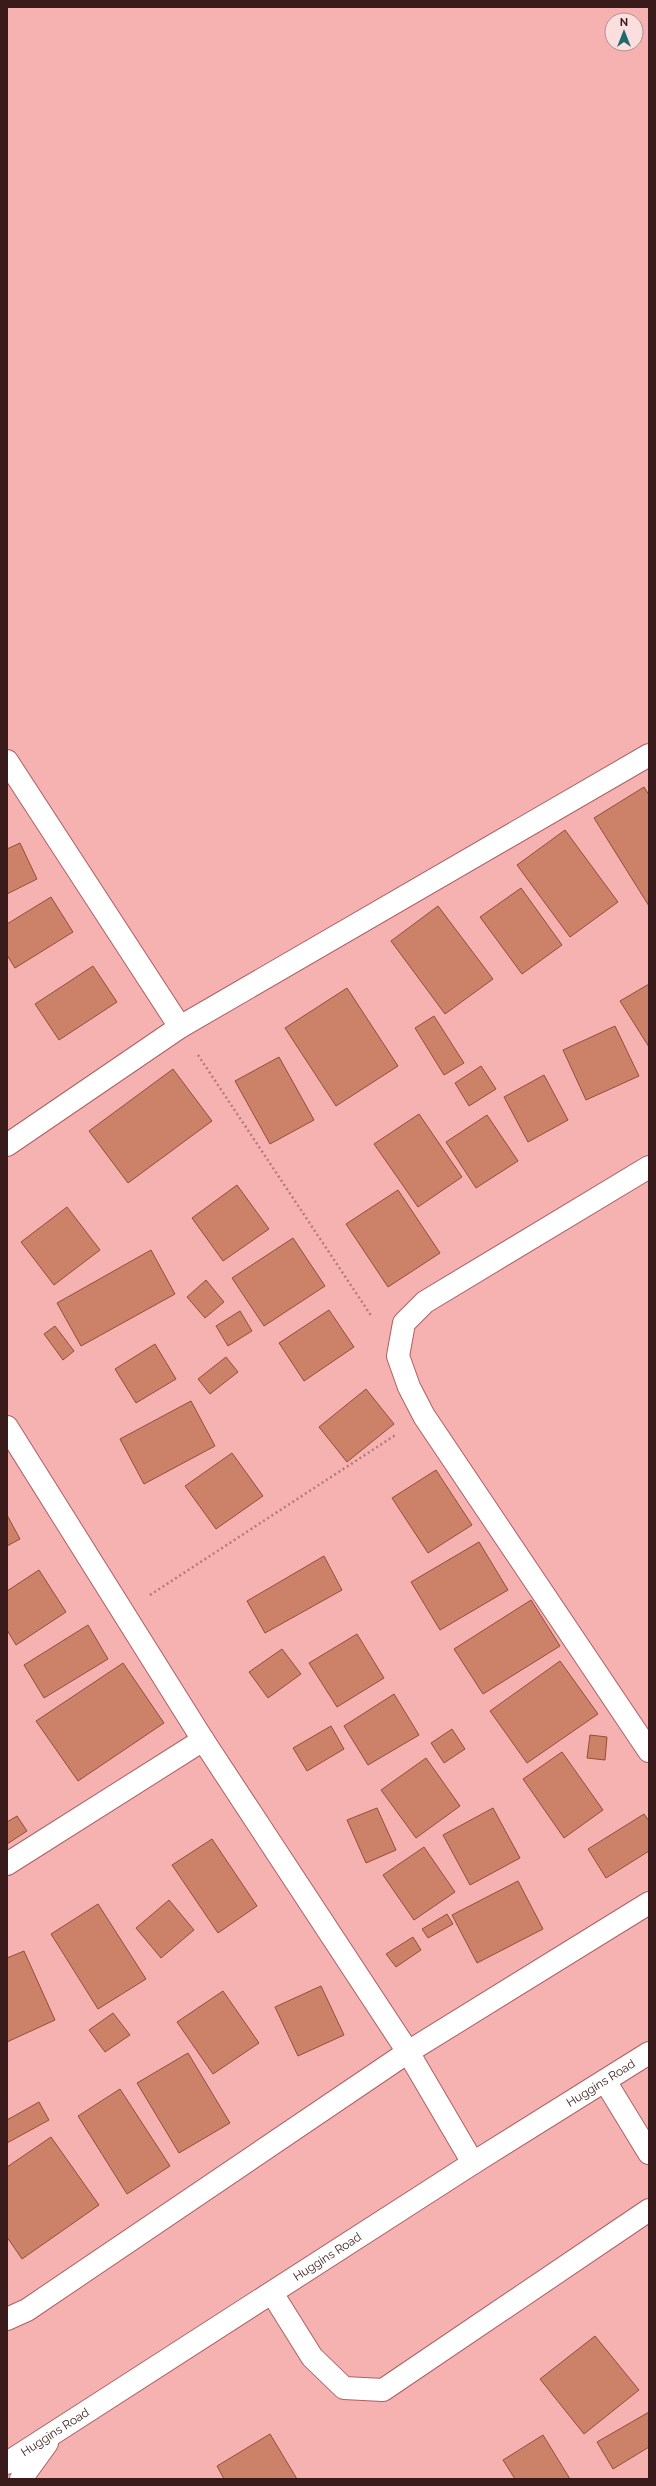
<svg xmlns="http://www.w3.org/2000/svg" width="656" height="2486" viewBox="0 0 656 2486" font-family="Raleway,sans-serif">
  <rect width="100%" height="100%" fill="#f6b2b1"/>
  <g fill="#cc8268" stroke="#934e36">
    <path d="M 644,787 L 649,795 L 649,906 L 594,818 Z"/>
    <path d="M 565,830 L 618,902 L 570,937 L 517,865 Z"/>
    <path d="M 20,843 L 37,879 L 7,894 L 7,849 Z"/>
    <path d="M 521,888 L 562,945 L 522,974 L 480,917 Z"/>
    <path d="M 51,897 L 73,932 L 15,968 L 7,955 L 7,924 Z"/>
    <path d="M 438,906 L 493,979 L 445,1014 L 391,941 Z"/>
    <path d="M 93,966 L 117,1002 L 59,1040 L 35,1004 Z"/>
    <path d="M 649,984 L 649,1047 L 620,1001 Z"/>
    <path d="M 347,988 L 398,1066 L 336,1106 L 285,1028 Z"/>
    <path d="M 434,1016 L 464,1063 L 444,1075 L 415,1028 Z"/>
    <path d="M 615,1026 L 639,1076 L 586,1100 L 563,1050 Z"/>
    <path d="M 279,1057 L 314,1120 L 270,1144 L 235,1081 Z"/>
    <path d="M 481,1066 L 496,1089 L 469,1106 L 455,1083 Z"/>
    <path d="M 173,1069 L 212,1121 L 128,1183 L 89,1131 Z"/>
    <path d="M 544,1075 L 568,1120 L 528,1142 L 504,1097 Z"/>
    <path d="M 419,1114 L 462,1177 L 418,1207 L 374,1144 Z"/>
    <path d="M 487,1115 L 518,1161 L 476,1188 L 446,1142 Z"/>
    <path d="M 237,1185 L 269,1229 L 223,1261 L 192,1218 Z"/>
    <path d="M 398,1190 L 440,1253 L 388,1287 L 346,1224 Z"/>
    <path d="M 67,1207 L 100,1250 L 54,1285 L 21,1242 Z"/>
    <path d="M 293,1238 L 325,1286 L 264,1326 L 232,1278 Z"/>
    <path d="M 151,1250 L 175,1294 L 81,1346 L 57,1303 Z"/>
    <path d="M 206,1280 L 224,1302 L 205,1318 L 187,1297 Z"/>
    <path d="M 329,1310 L 354,1347 L 304,1381 L 279,1343 Z"/>
    <path d="M 240,1311 L 252,1331 L 228,1346 L 216,1326 Z"/>
    <path d="M 55,1326 L 74,1351 L 63,1360 L 44,1334 Z"/>
    <path d="M 155,1344 L 176,1379 L 136,1403 L 115,1369 Z"/>
    <path d="M 226,1357 L 238,1372 L 210,1394 L 198,1379 Z"/>
    <path d="M 366,1389 L 394,1424 L 347,1462 L 319,1427 Z"/>
    <path d="M 191,1401 L 215,1446 L 144,1484 L 120,1439 Z"/>
    <path d="M 232,1453 L 263,1496 L 216,1529 L 185,1486 Z"/>
    <path d="M 436,1470 L 472,1525 L 428,1553 L 392,1498 Z"/>
    <path d="M 7,1515 L 20,1539 L 7,1546 Z"/>
    <path d="M 479,1542 L 508,1590 L 440,1630 L 411,1582 Z"/>
    <path d="M 324,1556 L 342,1590 L 265,1633 L 247,1601 Z"/>
    <path d="M 39,1570 L 66,1612 L 16,1645 L 7,1630 L 7,1591 Z"/>
    <path d="M 531,1600 L 560,1646 L 483,1694 L 454,1649 Z"/>
    <path d="M 88,1625 L 108,1659 L 44,1698 L 24,1665 Z"/>
    <path d="M 357,1634 L 384,1678 L 337,1707 L 309,1663 Z"/>
    <path d="M 282,1649 L 301,1674 L 268,1698 L 249,1672 Z"/>
    <path d="M 560,1661 L 598,1714 L 527,1763 L 490,1711 Z"/>
    <path d="M 123,1663 L 164,1723 L 78,1781 L 36,1721 Z"/>
    <path d="M 394,1694 L 419,1735 L 368,1765 L 344,1726 Z"/>
    <path d="M 331,1726 L 344,1749 L 307,1771 L 293,1748 Z"/>
    <path d="M 452,1729 L 465,1749 L 444,1763 L 431,1743 Z"/>
    <path d="M 590,1735 L 607,1737 L 605,1760 L 587,1758 Z"/>
    <path d="M 562,1752 L 603,1810 L 564,1838 L 523,1779 Z"/>
    <path d="M 426,1758 L 460,1806 L 416,1838 L 381,1790 Z"/>
    <path d="M 377,1808 L 396,1850 L 366,1863 L 347,1820 Z"/>
    <path d="M 493,1808 L 520,1858 L 470,1885 L 443,1835 Z"/>
    <path d="M 644,1814 L 649,1821 L 649,1851 L 606,1878 L 588,1849 Z"/>
    <path d="M 17,1816 L 27,1831 L 7,1844 L 7,1822 Z"/>
    <path d="M 212,1839 L 257,1906 L 218,1933 L 172,1865 Z"/>
    <path d="M 424,1847 L 455,1892 L 414,1920 L 383,1875 Z"/>
    <path d="M 518,1881 L 543,1929 L 477,1963 L 452,1915 Z"/>
    <path d="M 169,1900 L 194,1930 L 161,1958 L 136,1928 Z"/>
    <path d="M 98,1904 L 146,1979 L 98,2009 L 51,1934 Z"/>
    <path d="M 447,1914 L 453,1924 L 428,1938 L 422,1929 Z"/>
    <path d="M 413,1937 L 421,1950 L 396,1967 L 386,1954 Z"/>
    <path d="M 24,1951 L 55,2020 L 7,2042 L 7,1958 Z"/>
    <path d="M 321,1986 L 344,2035 L 298,2056 L 275,2007 Z"/>
    <path d="M 223,1991 L 259,2043 L 213,2074 L 177,2022 Z"/>
    <path d="M 113,2013 L 130,2035 L 105,2052 L 89,2030 Z"/>
    <path d="M 188,2053 L 230,2123 L 179,2153 L 137,2083 Z"/>
    <path d="M 120,2089 L 170,2166 L 127,2194 L 78,2116 Z"/>
    <path d="M 39,2102 L 49,2120 L 7,2143 L 7,2120 Z"/>
    <path d="M 51,2137 L 99,2205 L 22,2259 L 7,2237 L 7,2167 Z"/>
    <path d="M 595,2336 L 639,2390 L 584,2434 L 540,2379 Z"/>
    <path d="M 649,2412 L 649,2447 L 613,2469 L 597,2442 Z"/>
    <path d="M 270,2434 L 297,2479 L 224,2479 L 217,2466 Z"/>
    <path d="M 543,2435 L 570,2479 L 515,2479 L 503,2460 Z"/>
  </g>
  <g fill="none" stroke-linecap="round" stroke-linejoin="round">
    <defs>
      <g id="minor">
        <path d="M 7,761 L 180,1027"/>
        <path d="M 7,1145 L 180,1027 L 649,755"/>
        <path d="M 649,1167 L 425,1302 L 404,1323 L 398,1356 L 409,1387 L 424,1416 L 649,1751"/>
        <path d="M 7,1427 L 203,1740 L 408,2052 L 473,2163"/>
        <path d="M 7,1864 L 203,1740"/>
        <path d="M 605,2081 L 649,2153"/>
        <path d="M 272,2293 L 312,2357 L 344,2388 L 383,2390 L 649,2210"/>
        <path d="M 7,2319 L 27,2310 L 408,2052 L 649,1903"/>
        <path id="s1" d="M 7,2463 L 473,2163 L 649,2053"/>
        <path d="M 21,2479 L 47,2443"/>
      </g>
    </defs>
    <use href="#minor" stroke="#ad6061" stroke-width="24"/>
    <g stroke="#b17b7a" stroke-width="2.5" stroke-dasharray="2 3" stroke-linecap="butt">
      <path d="M 198,1055 L 372,1317"/>
      <path d="M 150,1595 L 397,1434"/>
    </g>
    <use href="#minor" stroke="#fff" stroke-width="22"/>
  </g>
  <g text-anchor="middle" dominant-baseline="central" stroke-width="3.5" stroke-linejoin="round" paint-order="stroke">
    <g font-size="12" fill="#3a1b1b" stroke="#fadfde">
      <text stroke="none"><textPath href="#s1" startOffset="705">Huggins Road</textPath></text>
      <text stroke="none"><textPath href="#s1" startOffset="381">Huggins Road</textPath></text>
      <text stroke="none"><textPath href="#s1" startOffset="57">Huggins Road</textPath></text>
    </g>
  </g>
  <rect width="656" height="2486" fill="none" stroke="#3a1b1b" stroke-width="16"/>
  <g transform="translate(624 32)"><circle r="19" fill="#fadfde" stroke="#ad9190"/>
  <path d="M0-3L7 15L0 10L-7 15Z" fill="#1e6b6f"/>
  <text y="-6" font-size="11" font-weight="bold" text-anchor="middle" fill="#3a1b1b">N</text>
  </g>
</svg>
